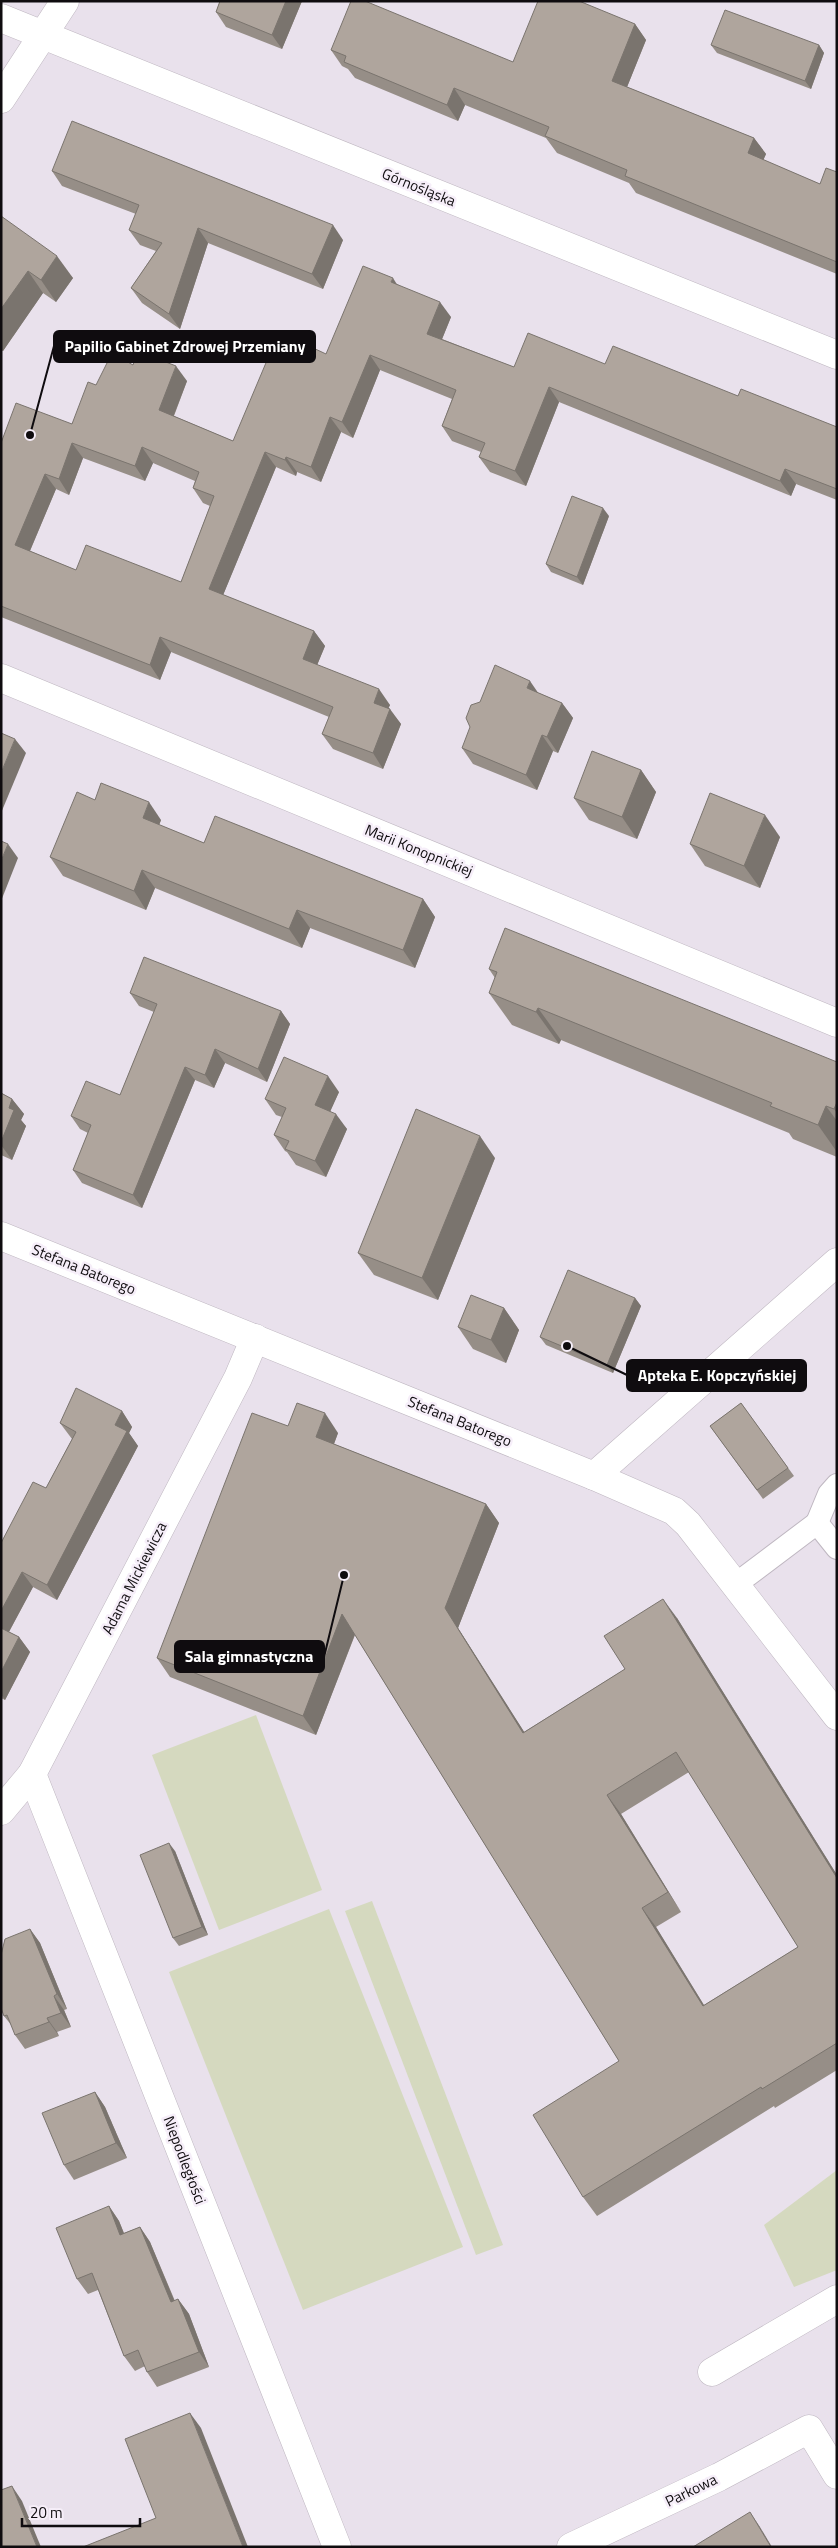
<svg xmlns="http://www.w3.org/2000/svg" width="838" height="2548" viewBox="0 0 838 2548" font-family="'Titillium Web',sans-serif">
  <rect width="100%" height="100%" fill="#e9e1ec"/>
  <g fill="#d5d9bf">
    <path d="M 256,1715 L 322,1890 L 219,1930 L 152,1755 Z"/>
    <path d="M 372,1901 L 503,2245 L 476,2255 L 345,1911 Z"/>
    <path d="M 329,1909 L 463,2247 L 303,2310 L 169,1972 Z"/>
    <path d="M 837,2170 L 837,2270 L 794,2287 L 764,2225 Z"/>
  </g>
  <g fill="none" stroke-linecap="round" stroke-linejoin="round">
    <defs>
      <g id="service">
        <path d="M 817,1523 L 829,1494 L 837,1485"/>
        <path d="M 736,1584 L 817,1523 L 837,1548"/>
      </g>
      <g id="minor">
        <path d="M 1,18 L 837,355"/>
        <path d="M 1,99 L 65,1"/>
        <path d="M 1,678 L 837,1023"/>
        <path d="M 32,1774 L 337,2547"/>
        <path d="M 1,1811 L 32,1774 L 238,1378 L 255,1338"/>
        <path d="M 712,2372 L 837,2299"/>
        <path d="M 571,2547 L 719,2477 L 809,2429 L 837,2475"/>
      </g>
      <g id="tertiary">
        <path d="M 1,1236 L 594,1476 L 674,1511 L 688,1524 L 837,1716"/>
        <path d="M 594,1476 L 837,1262"/>
      </g>
    </defs>
    <use href="#service" stroke="#bfb7c1" stroke-width="24"/>
    <use href="#minor" stroke="#bfb7c1" stroke-width="29"/>
    <use href="#tertiary" stroke="#bfb7c1" stroke-width="29"/>
    <use href="#service" stroke="#fff" stroke-width="22"/>
    <use href="#minor" stroke="#fff" stroke-width="28"/>
    <use href="#tertiary" stroke="#fff" stroke-width="28"/>
  </g>
  <g fill="#968e87" fill-rule="evenodd">
    <path d="M 220,1 L 302,1 L 282,49 L 226,27 L 216,12 Z"/>
    <path d="M 635,24 L 646,40 L 627,87 L 754,138 L 766,154 L 763,160 L 820,184 L 837,172 L 837,274 L 636,193 L 629,183 L 557,153 L 546,138 L 465,105 L 458,121 L 355,78 L 348,69 L 342,66 L 331,50 L 513,62 Z"/>
    <path d="M 711,45 L 819,45 L 824,53 L 811,89 L 717,53 Z"/>
    <path d="M 52,171 L 343,240 L 323,289 L 208,243 L 180,329 L 142,303 L 131,288 L 156,251 L 140,245 L 129,230 L 136,214 L 62,186 Z"/>
    <path d="M 1,216 L 73,278 L 56,302 L 43,293 L 3,351 L 1,350 Z"/>
    <path d="M 397,284 L 451,317 L 442,339 L 514,367 L 605,364 L 738,396 L 837,427 L 837,500 L 796,484 L 791,496 L 559,402 L 526,486 L 490,472 L 479,457 L 481,452 L 452,441 L 442,426 L 452,399 L 380,370 L 353,438 L 341,432 L 321,482 L 297,472 L 296,476 L 276,467 L 223,595 L 314,631 L 325,646 L 317,665 L 390,705 L 388,708 L 401,724 L 383,769 L 333,749 L 322,734 L 329,717 L 171,652 L 160,680 L 1,617 L 1,443 L 72,424 L 96,385 L 133,365 L 187,381 L 174,416 L 233,441 L 326,354 ZM 83,458 L 145,481 L 153,463 L 195,481 L 193,488 L 203,503 L 210,506 L 181,582 L 76,570 L 30,551 L 56,489 L 69,495 Z"/>
    <path d="M 609,516 L 583,585 L 551,572 L 546,564 Z"/>
    <path d="M 539,693 L 562,703 L 573,718 L 558,753 L 553,751 L 537,790 L 473,764 L 462,748 Z"/>
    <path d="M 641,770 L 656,792 L 637,839 L 589,820 L 574,798 Z"/>
    <path d="M 95,800 L 161,820 L 159,825 L 204,843 L 423,899 L 435,917 L 415,968 L 310,928 L 302,948 L 155,888 L 146,910 L 63,876 L 50,857 Z"/>
    <path d="M 780,837 L 760,888 L 705,866 L 690,844 Z"/>
    <path d="M 489,969 L 837,1062 L 837,1157 L 793,1139 L 789,1133 L 561,1040 L 559,1044 L 512,1025 L 489,993 L 495,978 Z"/>
    <path d="M 130,993 L 281,1011 L 290,1024 L 267,1082 L 225,1063 L 214,1088 L 195,1080 L 142,1208 L 82,1183 L 73,1170 L 88,1133 L 80,1129 L 71,1116 L 120,1095 L 154,1012 L 139,1006 Z"/>
    <path d="M 339,1092 L 330,1111 L 347,1129 L 326,1177 L 296,1165 L 287,1152 L 285,1151 L 274,1135 L 282,1117 L 276,1115 L 265,1099 Z"/>
    <path d="M 1,1093 L 12,1099 L 24,1114 L 21,1120 L 26,1126 L 12,1160 L 1,1155 Z"/>
    <path d="M 495,1158 L 438,1300 L 374,1275 L 358,1253 Z"/>
    <path d="M 635,1298 L 641,1306 L 613,1373 L 546,1345 L 540,1337 Z"/>
    <path d="M 504,1308 L 519,1330 L 506,1363 L 473,1349 L 458,1327 Z"/>
    <path d="M 741,1403 L 794,1476 L 763,1499 L 710,1426 Z"/>
    <path d="M 122,1411 L 132,1427 L 129,1433 L 138,1446 L 57,1600 L 33,1587 L 9,1632 L 19,1637 L 30,1652 L 5,1700 L 1,1698 L 1,1543 L 46,1488 L 72,1439 L 60,1423 Z"/>
    <path d="M 288,1426 L 338,1433 L 334,1444 L 486,1504 L 499,1523 L 458,1628 L 524,1732 L 625,1669 L 677,1618 L 837,1875 L 837,2070 L 775,2108 L 774,2106 L 597,2216 L 583,2197 L 619,2061 L 355,1635 L 316,1735 L 170,1677 L 157,1658 ZM 689,1772 L 798,1947 L 704,2005 L 656,1927 L 681,1912 L 621,1814 Z"/>
    <path d="M 175,1851 L 208,1935 L 179,1946 L 173,1938 Z"/>
    <path d="M 30,1929 L 40,1943 L 67,2009 L 64,2010 L 71,2027 L 57,2032 L 59,2036 L 25,2049 L 15,2035 L 12,2026 L 4,2016 Z"/>
    <path d="M 95,2092 L 105,2107 L 127,2158 L 74,2180 L 64,2165 Z"/>
    <path d="M 109,2206 L 119,2221 L 124,2233 L 140,2227 L 150,2242 L 175,2301 L 178,2299 L 189,2314 L 209,2367 L 157,2387 L 147,2372 L 145,2366 L 135,2371 L 124,2356 L 98,2290 L 88,2294 L 77,2279 Z"/>
  </g>
  <g fill="#7a746e">
    <path d="M 286,1 L 302,1 L 282,49 L 272,35 Z"/>
    <path d="M 635,24 L 646,40 L 623,97 L 612,81 Z"/>
    <path d="M 819,45 L 824,53 L 811,89 L 805,81 Z"/>
    <path d="M 454,88 L 465,105 L 458,121 L 447,105 Z"/>
    <path d="M 754,138 L 766,154 L 759,170 L 748,153 Z"/>
    <path d="M 333,225 L 343,240 L 323,289 L 312,274 Z"/>
    <path d="M 198,228 L 208,243 L 180,329 L 169,314 Z"/>
    <path d="M 57,256 L 73,278 L 56,302 L 41,280 Z"/>
    <path d="M 28,271 L 43,293 L 3,351 L 1,349 L 1,309 Z"/>
    <path d="M 393,278 L 403,294 L 391,282 Z"/>
    <path d="M 440,302 L 451,317 L 438,349 L 427,334 Z"/>
    <path d="M 370,355 L 380,370 L 353,438 L 342,422 Z"/>
    <path d="M 176,366 L 187,381 L 170,425 L 159,410 Z"/>
    <path d="M 549,387 L 559,402 L 526,486 L 515,471 Z"/>
    <path d="M 330,417 L 341,432 L 321,482 L 311,467 Z"/>
    <path d="M 72,443 L 83,458 L 69,495 L 59,479 Z"/>
    <path d="M 142,447 L 153,463 L 145,481 L 135,466 Z"/>
    <path d="M 265,452 L 276,467 L 219,605 L 209,589 Z"/>
    <path d="M 286,457 L 297,472 L 296,476 L 285,460 Z"/>
    <path d="M 785,469 L 796,484 L 791,496 L 780,481 Z"/>
    <path d="M 45,474 L 56,489 L 26,560 L 15,545 Z"/>
    <path d="M 603,508 L 609,516 L 583,585 L 577,577 Z"/>
    <path d="M 314,631 L 325,646 L 313,675 L 303,659 Z"/>
    <path d="M 160,637 L 171,652 L 160,680 L 150,665 Z"/>
    <path d="M 530,681 L 541,697 L 527,688 Z"/>
    <path d="M 379,689 L 390,705 L 384,718 L 374,703 Z"/>
    <path d="M 562,703 L 573,718 L 558,753 L 547,737 Z"/>
    <path d="M 390,709 L 401,724 L 383,769 L 373,753 Z"/>
    <path d="M 542,735 L 553,751 L 537,790 L 526,775 Z"/>
    <path d="M 15,739 L 26,753 L 1,813 L 1,773 Z"/>
    <path d="M 641,770 L 656,792 L 637,839 L 622,817 Z"/>
    <path d="M 149,802 L 161,820 L 155,836 L 143,818 Z"/>
    <path d="M 765,815 L 780,837 L 760,888 L 744,866 Z"/>
    <path d="M 8,844 L 18,858 L 1,901 L 1,861 Z"/>
    <path d="M 142,870 L 155,888 L 146,910 L 134,891 Z"/>
    <path d="M 423,899 L 435,917 L 415,968 L 403,950 Z"/>
    <path d="M 297,910 L 310,928 L 302,948 L 289,929 Z"/>
    <path d="M 538,1008 L 561,1040 L 559,1044 L 536,1012 Z"/>
    <path d="M 281,1011 L 290,1024 L 267,1082 L 258,1069 Z"/>
    <path d="M 215,1049 L 225,1063 L 214,1088 L 205,1075 Z"/>
    <path d="M 185,1067 L 195,1080 L 142,1208 L 133,1195 Z"/>
    <path d="M 328,1076 L 339,1092 L 326,1121 L 315,1105 Z"/>
    <path d="M 12,1099 L 24,1114 L 21,1120 L 26,1126 L 12,1160 L 1,1145 L 1,1142 L 9,1108 Z"/>
    <path d="M 837,1102 L 837,1113 L 834,1109 Z"/>
    <path d="M 826,1106 L 837,1121 L 837,1152 L 818,1125 Z"/>
    <path d="M 336,1114 L 347,1129 L 326,1177 L 315,1161 Z"/>
    <path d="M 480,1136 L 495,1158 L 438,1300 L 422,1278 Z"/>
    <path d="M 635,1298 L 641,1306 L 613,1373 L 607,1365 Z"/>
    <path d="M 504,1308 L 519,1330 L 506,1363 L 491,1340 Z"/>
    <path d="M 122,1411 L 132,1427 L 129,1433 L 138,1446 L 57,1600 L 47,1585 L 115,1425 Z"/>
    <path d="M 325,1413 L 338,1433 L 329,1457 L 316,1437 Z"/>
    <path d="M 486,1504 L 499,1523 L 458,1628 L 537,1752 L 523,1733 L 445,1608 Z"/>
    <path d="M 22,1572 L 33,1587 L 5,1639 L 1,1634 L 1,1611 Z"/>
    <path d="M 663,1599 L 677,1618 L 837,1875 L 837,1878 Z"/>
    <path d="M 342,1614 L 355,1634 L 316,1735 L 303,1716 Z"/>
    <path d="M 19,1637 L 30,1652 L 5,1700 L 1,1694 L 1,1672 Z"/>
    <path d="M 607,1795 L 621,1814 L 681,1912 L 668,1892 Z"/>
    <path d="M 169,1843 L 175,1851 L 208,1935 L 202,1927 Z"/>
    <path d="M 642,1908 L 656,1927 L 716,2025 L 703,2006 Z"/>
    <path d="M 30,1929 L 40,1943 L 67,2009 L 57,1994 Z"/>
    <path d="M 54,1996 L 64,2010 L 71,2027 L 61,2013 Z"/>
    <path d="M 47,2018 L 57,2032 L 59,2036 L 49,2022 Z"/>
    <path d="M 95,2092 L 105,2107 L 127,2158 L 116,2143 Z"/>
    <path d="M 109,2206 L 119,2221 L 130,2249 L 120,2235 Z"/>
    <path d="M 140,2227 L 150,2242 L 181,2317 L 171,2302 Z"/>
    <path d="M 178,2299 L 189,2314 L 209,2367 L 199,2352 Z"/>
    <path d="M 190,2413 L 201,2428 L 248,2547 L 243,2547 Z"/>
    <path d="M 12,2486 L 22,2501 L 41,2547 L 37,2547 Z"/>
    <path d="M 750,2512 L 760,2527 L 772,2547 L 771,2547 Z"/>
  </g>
  <g fill="#afa59d" stroke="#7a746e" fill-rule="evenodd">
    <path d="M 220,1 L 286,1 L 272,35 L 216,12 Z"/>
    <path d="M 351,1 L 365,1 L 513,62 L 538,1 L 579,1 L 635,24 L 612,81 L 754,138 L 748,153 L 820,184 L 826,168 L 837,172 L 837,262 L 625,176 L 627,170 L 545,136 L 549,127 L 454,88 L 447,105 L 344,62 L 346,56 L 331,50 Z"/>
    <path d="M 725,10 L 819,45 L 805,81 L 711,45 Z"/>
    <path d="M 72,121 L 333,225 L 312,274 L 198,228 L 169,314 L 131,288 L 162,243 L 129,230 L 139,205 L 52,171 Z"/>
    <path d="M 1,216 L 57,256 L 41,280 L 28,271 L 1,309 Z"/>
    <path d="M 363,266 L 393,278 L 391,282 L 440,302 L 427,334 L 514,367 L 528,333 L 605,364 L 613,346 L 738,396 L 741,389 L 837,427 L 837,489 L 785,469 L 780,481 L 549,387 L 515,471 L 479,457 L 485,443 L 442,426 L 456,390 L 370,355 L 342,422 L 330,417 L 311,467 L 286,457 L 285,460 L 265,452 L 209,589 L 314,631 L 303,659 L 379,689 L 374,703 L 390,709 L 373,753 L 322,734 L 333,707 L 160,637 L 150,665 L 1,606 L 1,443 L 16,403 L 72,424 L 88,382 L 96,385 L 112,353 L 133,365 L 138,351 L 176,366 L 159,410 L 233,441 L 279,332 L 326,354 ZM 72,443 L 135,466 L 142,447 L 199,472 L 193,488 L 214,496 L 181,582 L 86,545 L 76,570 L 15,545 L 45,474 L 59,479 Z"/>
    <path d="M 572,496 L 603,508 L 577,577 L 546,564 Z"/>
    <path d="M 495,665 L 530,681 L 527,688 L 562,703 L 547,737 L 542,735 L 526,775 L 462,748 L 470,727 L 466,718 L 471,705 L 480,702 Z"/>
    <path d="M 1,733 L 15,739 L 1,773 Z"/>
    <path d="M 592,751 L 641,770 L 622,817 L 574,798 Z"/>
    <path d="M 101,783 L 149,802 L 143,818 L 204,843 L 215,816 L 423,899 L 403,950 L 297,910 L 289,929 L 142,870 L 134,891 L 50,857 L 77,792 L 95,800 Z"/>
    <path d="M 710,793 L 765,815 L 744,866 L 690,844 Z"/>
    <path d="M 1,841 L 8,844 L 1,861 Z"/>
    <path d="M 505,928 L 837,1062 L 837,1102 L 834,1109 L 826,1106 L 818,1125 L 770,1106 L 772,1103 L 538,1008 L 536,1012 L 489,993 L 497,972 L 489,969 Z"/>
    <path d="M 144,957 L 281,1011 L 258,1069 L 215,1049 L 205,1075 L 185,1067 L 133,1195 L 73,1170 L 91,1125 L 71,1116 L 86,1081 L 120,1095 L 157,1004 L 130,993 Z"/>
    <path d="M 284,1057 L 328,1076 L 315,1105 L 336,1114 L 315,1161 L 285,1149 L 289,1141 L 274,1135 L 286,1108 L 265,1099 Z"/>
    <path d="M 1,1093 L 12,1099 L 9,1108 L 14,1110 L 1,1142 Z"/>
    <path d="M 416,1109 L 480,1136 L 422,1278 L 358,1253 Z"/>
    <path d="M 568,1270 L 635,1298 L 607,1365 L 540,1337 Z"/>
    <path d="M 471,1295 L 504,1308 L 491,1340 L 458,1327 Z"/>
    <path d="M 76,1388 L 122,1411 L 115,1425 L 127,1431 L 47,1585 L 22,1572 L 1,1611 L 1,1543 L 33,1482 L 46,1488 L 76,1432 L 60,1423 Z"/>
    <path d="M 297,1403 L 325,1413 L 316,1437 L 486,1504 L 445,1608 L 523,1733 L 625,1669 L 604,1636 L 663,1599 L 837,1878 L 837,2043 L 762,2089 L 761,2087 L 583,2197 L 533,2115 L 619,2061 L 342,1614 L 303,1716 L 157,1658 L 252,1413 L 288,1426 ZM 676,1752 L 798,1947 L 703,2006 L 642,1908 L 668,1892 L 607,1795 Z"/>
    <path d="M 741,1403 L 788,1468 L 757,1490 L 710,1426 Z"/>
    <path d="M 1,1628 L 19,1637 L 1,1672 Z"/>
    <path d="M 169,1843 L 202,1927 L 173,1938 L 140,1855 Z"/>
    <path d="M 30,1929 L 57,1994 L 54,1996 L 61,2013 L 47,2018 L 49,2022 L 15,2035 L 7,2015 L 4,2016 L 1,2008 L 1,1955 L 5,1939 Z"/>
    <path d="M 95,2092 L 116,2143 L 64,2165 L 42,2113 Z"/>
    <path d="M 109,2206 L 120,2235 L 140,2227 L 171,2302 L 178,2299 L 199,2352 L 147,2372 L 138,2350 L 124,2356 L 92,2273 L 77,2279 L 56,2228 Z"/>
    <path d="M 190,2413 L 243,2547 L 83,2547 L 156,2518 L 125,2439 Z"/>
    <path d="M 12,2486 L 37,2547 L 1,2547 L 1,2490 Z"/>
    <path d="M 750,2512 L 771,2547 L 693,2547 Z"/>
  </g>
  <g text-anchor="middle" dominant-baseline="central" stroke-width="5" stroke-linejoin="round" paint-order="stroke">
    <g font-size="15" fill="#0f0c0f" stroke="#f6eef9">
      <text transform="translate(419 187) rotate(22)">Górnośląska</text>
      <text transform="translate(419 850) rotate(22)">Marii Konopnickiej</text>
      <text transform="translate(84 1269) rotate(22)">Stefana Batorego</text>
      <text transform="translate(460 1421) rotate(22)">Stefana Batorego</text>
      <text transform="translate(134 1578) rotate(-63)">Adama Mickiewicza</text>
      <text transform="translate(185 2160) rotate(69)">Niepodległości</text>
      <text transform="translate(691 2490) rotate(-26)">Parkowa</text>
    </g>
  </g>
  <path fill="none" stroke="#0f0c0f" stroke-width="2" d="M30 435L54 346M567 1346L627 1375M344 1575L324 1657"/>
  <g fill="#0f0c0f" stroke="#f6eef9" stroke-width="2">
    <circle cx="30" cy="435" r="5"/>
    <circle cx="567" cy="1346" r="5"/>
    <circle cx="344" cy="1575" r="5"/>
  </g>
  <g fill="#0f0c0f" stroke="#0f0c0f" stroke-width="2">
    <rect x="54" y="331" width="261" height="31" rx="5"/>
    <rect x="627" y="1360" width="179" height="31" rx="5"/>
    <rect x="175" y="1641" width="149" height="31" rx="5"/>
  </g>
  <g font-size="16" text-anchor="middle" font-weight="bold" fill="#fff">
    <text x="185" y="352">Papilio Gabinet Zdrowej Przemiany</text>
    <text x="717" y="1381">Apteka E. Kopczyńskiej</text>
    <text x="249" y="1662">Sala gimnastyczna</text>
  </g>
  <rect width="838" height="2548" fill="none" stroke="#0f0c0f" stroke-width="5"/>
  <path d="M22 2518v8h118v-8" fill="none" stroke="#0f0c0f" stroke-width="2.5"/>
  <text x="30" y="2518" font-size="15" fill="#0f0c0f" stroke="#f6eef9" stroke-width="4" paint-order="stroke">20 m</text>
</svg>
